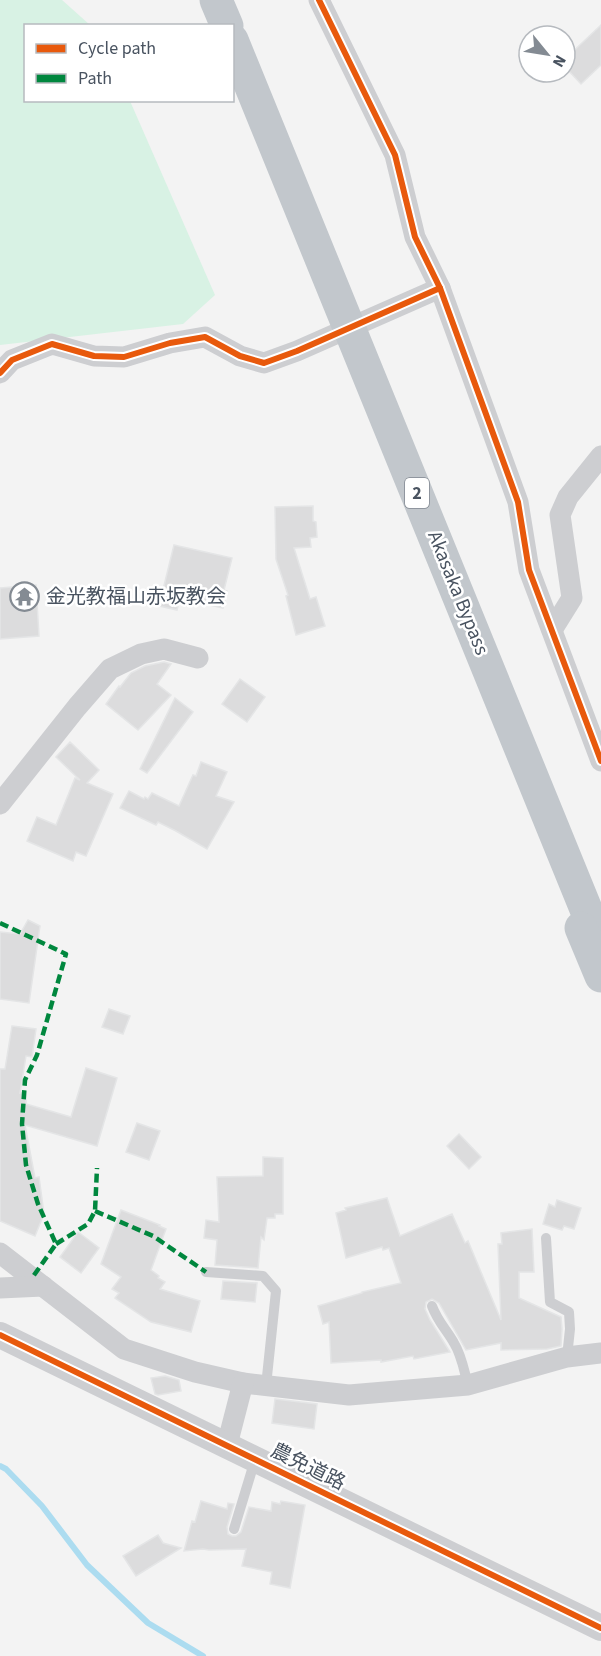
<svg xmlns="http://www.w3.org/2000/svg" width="601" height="1656" viewBox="0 0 601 1656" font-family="'Source Sans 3','Noto Sans JP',sans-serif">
  <rect width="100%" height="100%" fill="#f3f3f3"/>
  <path fill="#d8f2e4" d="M 0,0 L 62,0 L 90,25 L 26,26 L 26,100 L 130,101 L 215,295 L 183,324 L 0,345 Z"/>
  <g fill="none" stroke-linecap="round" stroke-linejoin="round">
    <path stroke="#acdcf0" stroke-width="6" d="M 0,1466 L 6,1469 L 42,1506 L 87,1565 L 148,1623 L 203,1656"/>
  </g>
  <g fill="#dcdcdd" stroke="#e4e5e6" stroke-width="1.5">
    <path d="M 601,25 L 601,65 L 581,84 L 565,67 L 565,59 Z"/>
    <path d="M 313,506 L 313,521 L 316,522 L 317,537 L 310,538 L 311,547 L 294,548 L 310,599 L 316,597 L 325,626 L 296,635 L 286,596 L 288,595 L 276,559 L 275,507 Z"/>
    <path d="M 174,545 L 232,558 L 224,590 L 227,591 L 223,608 L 180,598 L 177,610 L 159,606 Z"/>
    <path d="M 36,585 L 39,636 L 0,639 L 0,588 Z"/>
    <path d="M 164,662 L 171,664 L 157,684 L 171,695 L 138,730 L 106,704 L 119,686 L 120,687 L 131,673 L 145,666 Z"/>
    <path d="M 240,679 L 265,697 L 247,722 L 222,704 Z"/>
    <path d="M 175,698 L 193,712 L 147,773 L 140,769 Z"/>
    <path d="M 70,742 L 99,770 L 87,783 L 113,794 L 86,856 L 76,852 L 73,861 L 27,841 L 37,817 L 56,825 L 75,778 L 80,780 L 56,757 Z"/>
    <path d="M 201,762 L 227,772 L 216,796 L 234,802 L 207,849 L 176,831 L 158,822 L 156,825 L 120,808 L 129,791 L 144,799 L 145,797 L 148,799 L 152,793 L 179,806 L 193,775 L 196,776 Z"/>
    <path d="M 28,920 L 40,926 L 29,1003 L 0,999 L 0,932 L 20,934 Z"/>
    <path d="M 109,1009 L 130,1016 L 123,1034 L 102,1027 Z"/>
    <path d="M 12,1026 L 36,1029 L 32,1057 L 26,1056 L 20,1093 L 26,1092 L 26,1104 L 71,1117 L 86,1068 L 117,1078 L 97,1146 L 25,1125 L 35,1178 L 39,1177 L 44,1214 L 35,1236 L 0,1221 L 0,1069 L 5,1069 Z"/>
    <path d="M 137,1123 L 160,1131 L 149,1160 L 126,1152 Z"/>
    <path d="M 459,1134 L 481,1157 L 469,1169 L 447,1146 Z"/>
    <path d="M 263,1157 L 283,1158 L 283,1214 L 275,1214 L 275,1218 L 267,1218 L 264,1240 L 261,1237 L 258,1268 L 215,1265 L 217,1240 L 204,1238 L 206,1220 L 219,1222 L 217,1177 L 263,1176 Z"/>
    <path d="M 387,1198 L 400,1236 L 452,1214 L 465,1243 L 468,1241 L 501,1320 L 498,1244 L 502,1244 L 501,1233 L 532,1229 L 534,1272 L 519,1272 L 519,1298 L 561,1317 L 562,1329 L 561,1346 L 547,1349 L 501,1350 L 501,1343 L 466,1350 L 439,1303 L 432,1299 L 426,1302 L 425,1309 L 430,1320 L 450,1352 L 414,1359 L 413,1356 L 381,1362 L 381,1360 L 331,1363 L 329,1322 L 323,1324 L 318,1306 L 362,1293 L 362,1292 L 401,1283 L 389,1248 L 383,1250 L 382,1247 L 346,1258 L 336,1213 L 346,1210 L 345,1208 Z"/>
    <path d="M 557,1200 L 581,1208 L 574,1229 L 564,1226 L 562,1230 L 543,1224 L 549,1204 L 555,1207 Z"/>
    <path d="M 121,1210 L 160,1225 L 159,1226 L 166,1229 L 151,1270 L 159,1276 L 158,1278 L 165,1282 L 160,1289 L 200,1301 L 191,1332 L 151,1322 L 115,1298 L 119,1293 L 112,1289 L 121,1277 L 101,1264 Z"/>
    <path d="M 78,1232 L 99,1248 L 81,1273 L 60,1257 Z"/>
    <path d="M 223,1281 L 257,1283 L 255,1302 L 221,1299 Z"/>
    <path d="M 165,1376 L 179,1380 L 181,1391 L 158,1395 L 155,1394 L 151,1378 Z"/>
    <path d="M 275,1399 L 317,1404 L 314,1429 L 272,1423 Z"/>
    <path d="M 201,1501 L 227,1509 L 228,1503 L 234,1504 L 227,1527 L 228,1534 L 232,1536 L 236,1536 L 241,1532 L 249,1507 L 271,1511 L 272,1502 L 280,1504 L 281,1501 L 305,1505 L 290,1588 L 270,1584 L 272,1572 L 242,1566 L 246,1549 L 209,1550 L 203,1549 L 184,1551 L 192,1521 L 195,1522 Z"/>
    <path d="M 158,1535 L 163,1543 L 181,1548 L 136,1576 L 123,1556 Z"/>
  </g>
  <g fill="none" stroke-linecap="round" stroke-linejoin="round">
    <g stroke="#cdced1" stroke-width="10">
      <path d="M 546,1238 L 550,1302 L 569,1312 L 570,1329 L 567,1357"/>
      <path d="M 206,1272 L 263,1276 L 276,1291 L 266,1386"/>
      <path d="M 432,1306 C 438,1322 446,1329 454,1343 C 462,1356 464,1371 468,1385"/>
      <path d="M 234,1529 L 255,1460"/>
    </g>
    <g stroke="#cdced1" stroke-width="21">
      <path d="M 319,0 L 395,155 L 415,237 L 440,288 L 518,502 L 529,570 L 601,761"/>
      <path d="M 0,373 L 12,360 L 52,344 L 94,356 L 124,357 L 170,343 L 205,337 L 240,356 L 264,363 L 297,351 L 440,288"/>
      <path d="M 552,630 L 572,598 L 560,515 L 568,497 L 601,456"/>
      <path d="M 0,804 L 77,707 L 110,669 L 141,654 L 164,649 L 198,658"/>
      <path d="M 0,1253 L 124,1349 L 195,1372 L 243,1383 L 349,1395 L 468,1385 L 567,1357 L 601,1353"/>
      <path d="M 0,1288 L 43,1286"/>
      <path d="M 227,1445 L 243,1383"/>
    </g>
    <path stroke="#cdced1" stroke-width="26" d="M 0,1335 L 601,1628"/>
    <g stroke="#c2c7cc" stroke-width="33">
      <path d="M 216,0 L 227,26"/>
      <path d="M 232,40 L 601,946"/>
      <path d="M 581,928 L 601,976"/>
    </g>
    <g stroke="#00873e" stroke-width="4.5" stroke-dasharray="9 4.5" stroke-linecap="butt">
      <path d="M 0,923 L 66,954 L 37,1055 L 25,1080 L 22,1124 L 26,1165 L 38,1204 L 56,1244 L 32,1278"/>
      <path d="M 95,1211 L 153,1236 L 206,1272"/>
      <path d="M 56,1244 L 88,1224 L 95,1211 L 97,1168"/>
    </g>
    <defs>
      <g id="cycleway">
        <path d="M 319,0 L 395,155 L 415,237 L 440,288 L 518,502 L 529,570 L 601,761"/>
        <path d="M 0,373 L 12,360 L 52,344 L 94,356 L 124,357 L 170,343 L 205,337 L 240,356 L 264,363 L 297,351 L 440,288"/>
        <path d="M 0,1335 L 601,1628"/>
      </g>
    </defs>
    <use href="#cycleway" stroke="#fff" stroke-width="10"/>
    <use href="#cycleway" stroke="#e8590c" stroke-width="6"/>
  </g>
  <defs>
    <symbol id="temple-ring" viewBox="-11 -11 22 22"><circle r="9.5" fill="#fff" stroke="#848b93" stroke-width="1.5"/><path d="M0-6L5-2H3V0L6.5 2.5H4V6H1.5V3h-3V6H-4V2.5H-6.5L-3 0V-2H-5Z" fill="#848b93"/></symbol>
  </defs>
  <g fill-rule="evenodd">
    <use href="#temple-ring" x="8" y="580" width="33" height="33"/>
  </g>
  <g text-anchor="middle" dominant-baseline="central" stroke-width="5" stroke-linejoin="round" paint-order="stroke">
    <rect fill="#fff" stroke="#808790" stroke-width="1.5" x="405" y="478" width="24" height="30" rx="4.5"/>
    <g font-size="18" font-weight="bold" fill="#495360">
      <text x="417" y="493">2</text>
    </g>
    <g font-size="20" fill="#495360" stroke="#fff">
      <text transform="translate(458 593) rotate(68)">Akasaka Bypass</text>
      <text transform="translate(308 1467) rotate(26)">農免道路</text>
    </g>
    <g font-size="20" fill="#495360" stroke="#fff" text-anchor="start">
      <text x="46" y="597">金光教福山赤坂教会</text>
    </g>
  </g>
  <rect x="24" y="24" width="210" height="78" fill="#ffffff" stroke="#b6babf" stroke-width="1.5"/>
  <rect x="36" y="44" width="30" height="9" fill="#e8590c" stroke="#b6babf" stroke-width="1.5"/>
  <text x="78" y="54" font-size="18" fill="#495360">Cycle path</text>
  <rect x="36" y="74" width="30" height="9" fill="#00873e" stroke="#b6babf" stroke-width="1.5"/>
  <text x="78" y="84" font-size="18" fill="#495360">Path</text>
  <g transform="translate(547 54) rotate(120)"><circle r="28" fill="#ffffff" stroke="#b6babf" stroke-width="1.5"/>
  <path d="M0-4.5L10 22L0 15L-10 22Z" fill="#848b93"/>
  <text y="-9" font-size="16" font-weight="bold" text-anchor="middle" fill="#495360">N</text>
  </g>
</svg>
